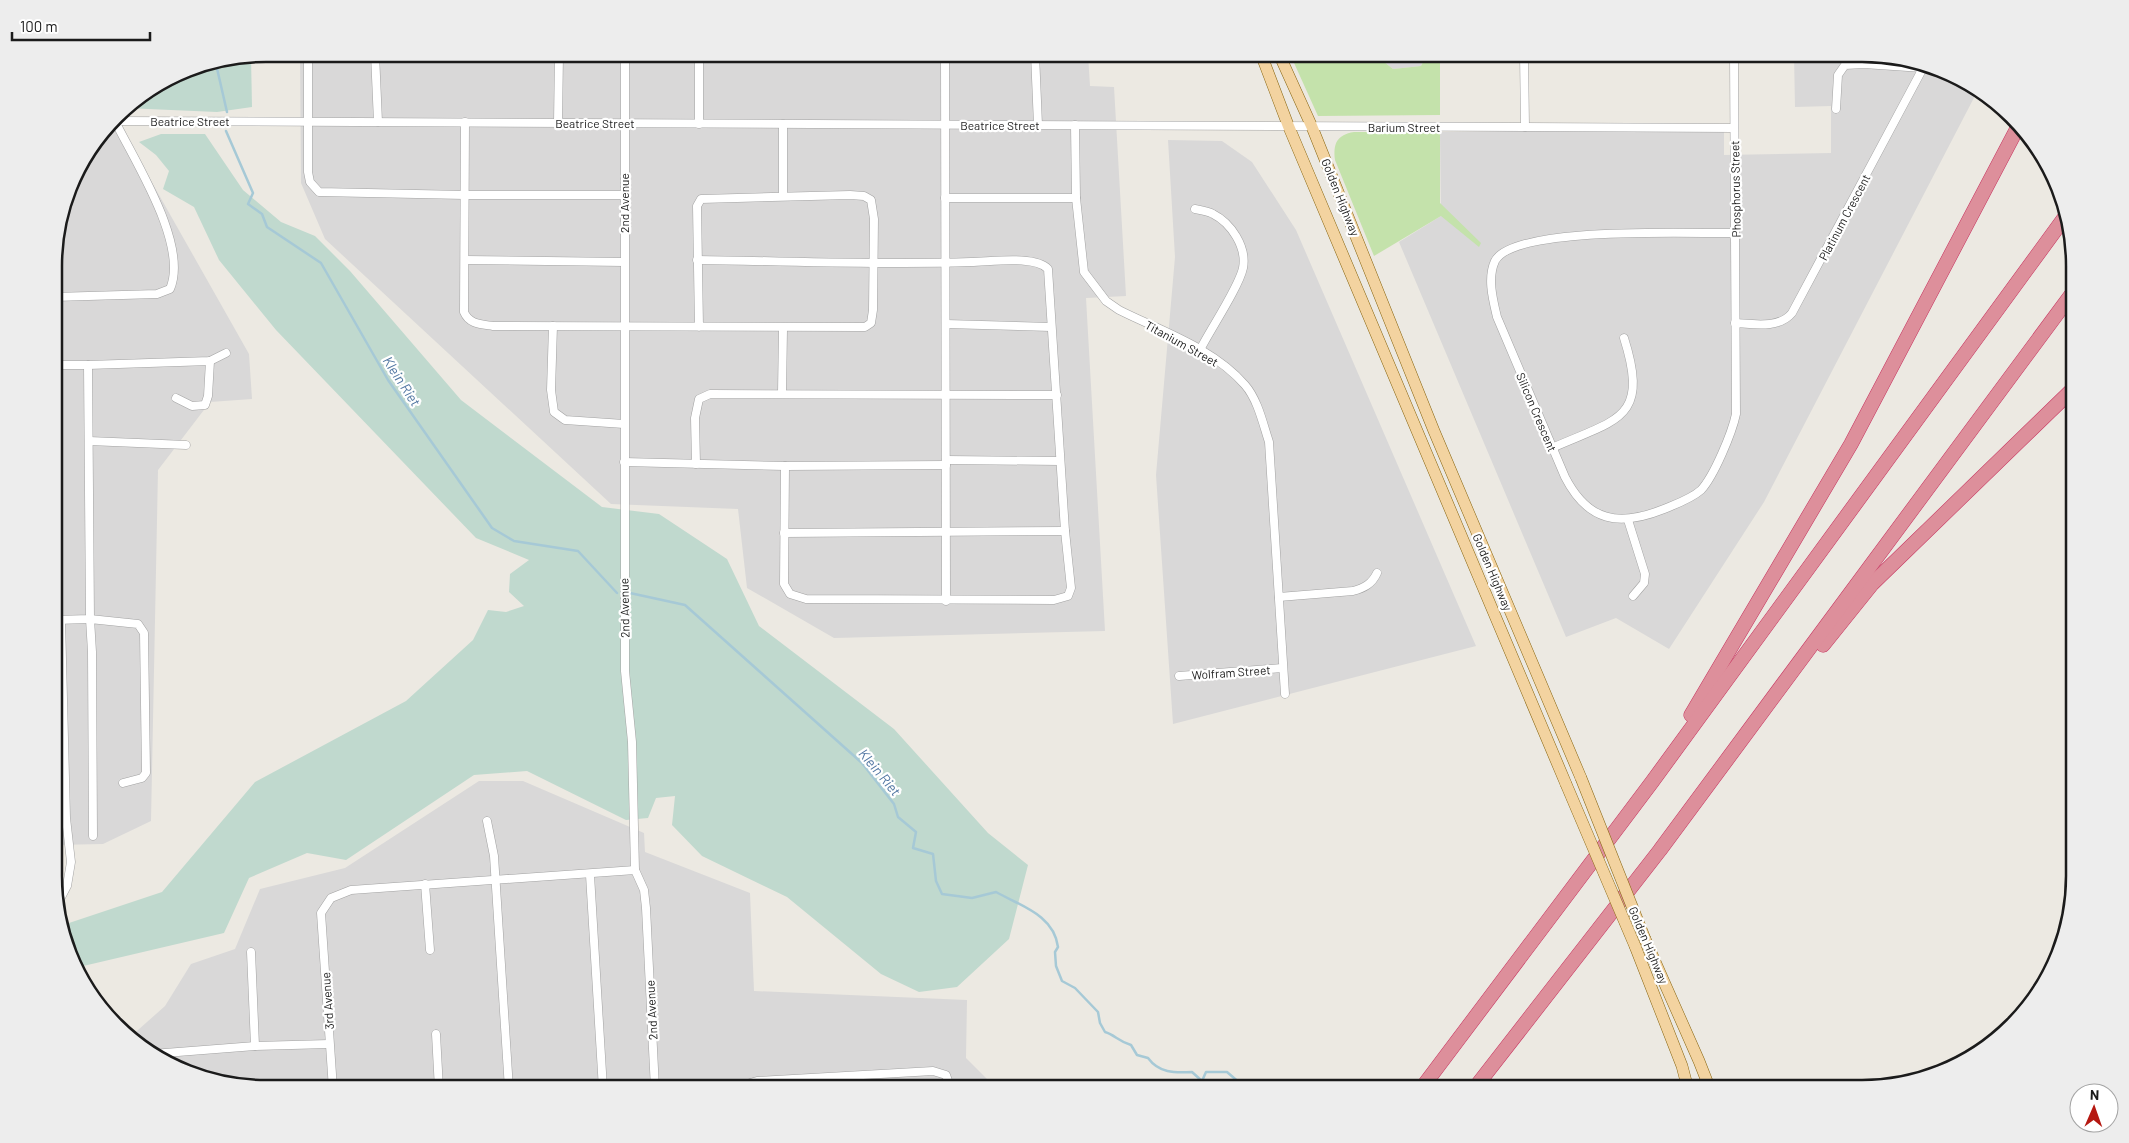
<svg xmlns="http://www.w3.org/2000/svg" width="2129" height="1143" viewBox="0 0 2129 1143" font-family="Barlow,sans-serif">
  <rect width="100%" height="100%" fill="#ece9e2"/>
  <g fill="#d9d8d8">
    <path d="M 300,54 L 1088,54 L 1090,86 L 1114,87 L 1126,296 L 1086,298 L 1105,631 L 834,638 L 747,588 L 738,509 L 611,504 L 325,239 L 301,183 Z"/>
    <path d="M 1374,54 L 1427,54 L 1421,66 L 1393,69 Z"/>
    <path d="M 1794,54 L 1863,54 L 1957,76 L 1978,90 L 1764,502 L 1669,649 L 1616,618 L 1566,637 L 1399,242 L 1441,216 L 1440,132 L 1724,128 L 1724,155 L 1831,153 L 1831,106 L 1795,107 Z"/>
    <path d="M 116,119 L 249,354 L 252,399 L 210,402 L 158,470 L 151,821 L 103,844 L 55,845 L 54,252 L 76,172 Z"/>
    <path d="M 1168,140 L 1222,141 L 1252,162 L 1296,230 L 1476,646 L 1173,724 L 1156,475 L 1175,257 Z"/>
    <path d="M 479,781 L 523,781 L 644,833 L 645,852 L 750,893 L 754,991 L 967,1000 L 966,1058 L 997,1089 L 266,1089 L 172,1067 L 129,1038 L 165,1006 L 191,964 L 235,949 L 260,889 L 345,868 Z"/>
  </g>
  <g fill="#c4e2ab">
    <path d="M 1290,54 L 1374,54 L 1393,69 L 1421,66 L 1427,54 L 1440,54 L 1440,115 L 1318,116 Z"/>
    <path d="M 1354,132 L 1440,132 L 1440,203 L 1481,243 L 1479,247 L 1441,216 L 1374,256 L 1335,160 C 1333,143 1337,135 1354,132 Z"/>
  </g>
  <g fill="#c0d9ce">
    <path d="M 251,57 L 252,107 L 217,112 L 125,108 L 185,70 Z"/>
    <path d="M 161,134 L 205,134 L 243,190 L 281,222 L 315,236 L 350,271 L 461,400 L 602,507 L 659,514 L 727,559 L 759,626 L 894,729 L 988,833 L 1028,865 L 1009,939 L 957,987 L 919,992 L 881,974 L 787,897 L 702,856 L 672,825 L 675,796 L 656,798 L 648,818 L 626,820 L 527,771 L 474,775 L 346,860 L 307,853 L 249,878 L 224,933 L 79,967 L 63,925 L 162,892 L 255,782 L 406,701 L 473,640 L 488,610 L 506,612 L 524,606 L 509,592 L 510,574 L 529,560 L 476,538 L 276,330 L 219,260 L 194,207 L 163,189 L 169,171 L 156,155 L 139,142 Z"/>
  </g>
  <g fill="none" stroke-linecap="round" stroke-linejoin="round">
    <g stroke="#a6c9d6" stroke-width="2.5">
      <path d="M 216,64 L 227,112"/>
      <path d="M 226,131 L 253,193 L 248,204 L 262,214 L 267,227 L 321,263 L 388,380 L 492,528 L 514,541 L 578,551 L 617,593"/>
      <path d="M 630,593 L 685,605 L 862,763 L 894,804 L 898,817 L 916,832 L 913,848 L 933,854 L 936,881 L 942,894 L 972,898 L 996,892 C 1021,906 1054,915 1058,947 L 1055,952 L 1056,966 L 1062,981 L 1075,988 L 1098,1012 L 1100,1023 L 1105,1032 C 1115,1035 1118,1041 1131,1045 L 1137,1055 L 1148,1058 C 1159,1073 1174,1073 1192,1072 L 1202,1081 L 1206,1072 L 1227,1072 L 1241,1084 L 1263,1089"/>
    </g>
    <defs>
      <g id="minor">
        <path d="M 308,54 L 308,172 L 310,182 L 319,192 L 465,195 L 624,195"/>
        <path d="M 375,54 L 378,122"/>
        <path d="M 625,54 L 625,671 L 632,742 L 635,870 L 644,890 L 646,908 L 655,1089"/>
        <path d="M 945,54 L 946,601"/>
        <path d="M 1035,54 L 1038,125"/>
        <path d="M 1524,54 L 1525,127"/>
        <path d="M 1734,54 C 1734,174 1735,294 1736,414 C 1732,433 1714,476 1701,490 C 1691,499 1676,504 1664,509 C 1619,527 1588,522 1565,477 L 1497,317 C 1493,300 1487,278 1495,261 C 1514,225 1694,234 1735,233"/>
        <path d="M 1836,109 L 1838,75 L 1845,65 L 1864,64 L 1923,68"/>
        <path d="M 115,121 L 1734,128"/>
        <path d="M 465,122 L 464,312 C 469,324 480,324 493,326 L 865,327 L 871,323 L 873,310 L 874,219 L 871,200 L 864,196 L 850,195 L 701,199 L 697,206 L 699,327"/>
        <path d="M 558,123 L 559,54"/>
        <path d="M 699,124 L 699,54"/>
        <path d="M 1075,125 L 1076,198 L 1084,272 L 1106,301 L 1119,310 C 1161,331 1213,348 1245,385 C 1258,400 1263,424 1269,442 L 1285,694"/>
        <path d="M 783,195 L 783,124"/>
        <path d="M 945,198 L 1076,198"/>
        <path d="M 1195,209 C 1201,210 1208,211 1213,214 C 1231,223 1247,247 1243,268 C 1239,287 1210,330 1200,350"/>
        <path d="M 465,260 L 624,262"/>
        <path d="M 697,260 C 788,261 880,265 971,262 C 990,262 1035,255 1048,269 L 1065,531 L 1071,588 L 1068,596 L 1054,600 L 806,599 L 790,594 L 784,584 L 785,466"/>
        <path d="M 54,297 L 157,294 L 170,289 C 189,245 135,162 115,121"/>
        <path d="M 1735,323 C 1753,324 1779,329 1792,313 L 1923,68"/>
        <path d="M 946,324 L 1051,327"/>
        <path d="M 553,326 L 551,390 L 554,412 L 565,420 L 624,424"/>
        <path d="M 54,365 L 88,365 L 90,619 L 55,620"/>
        <path d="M 88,365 L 210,361 L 226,353"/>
        <path d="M 782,393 L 783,329"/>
        <path d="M 176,398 L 192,406 L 205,405 L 208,396 L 210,361"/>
        <path d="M 89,441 L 186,445"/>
        <path d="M 1552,448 C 1617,419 1650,420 1624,338"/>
        <path d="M 946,460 L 1060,461"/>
        <path d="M 624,462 L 785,466 L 946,465"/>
        <path d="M 696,464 L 695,418 L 699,399 L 710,394 L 1057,395"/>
        <path d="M 1628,520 L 1645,574 L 1644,583 L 1633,596"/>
        <path d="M 784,533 L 1065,531"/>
        <path d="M 1279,597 L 1353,591 C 1364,588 1372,584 1377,573"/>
        <path d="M 1179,676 L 1282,668"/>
        <path d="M 487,821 L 494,856 L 509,1089"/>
        <path d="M 93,836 L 92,652 L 90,619 L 138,624 L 144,633 L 146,773 L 142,778 L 123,783"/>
        <path d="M 590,875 L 603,1089"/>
        <path d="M 425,884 L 430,950"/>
        <path d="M 56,907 L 67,886 L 71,862 L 66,818 L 61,620"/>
        <path d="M 251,952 L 255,1046"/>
        <path d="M 436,1034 L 439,1089"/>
        <path d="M 152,1054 L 255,1046 L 329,1044"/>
        <path d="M 333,1089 L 321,913 L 331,898 L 351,890 L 635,870"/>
        <path d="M 745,1089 L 750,1083 L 757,1081 L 933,1071 L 946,1075 L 951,1089"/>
      </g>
      <g id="primary">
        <path d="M 1261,54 L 1288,125 L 1566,784"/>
        <path d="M 1279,54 L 1312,127 L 1434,431 L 1581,778"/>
        <path d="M 1645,939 L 1699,1061 L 1710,1089"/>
        <path d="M 1635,946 L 1682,1066 L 1688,1089"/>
      </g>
      <g id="motorway">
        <path d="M 1823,645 L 1872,584 L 2074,388"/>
        <path d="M 1691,715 L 1851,444 L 2019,125"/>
        <path d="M 1421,1089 L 1652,782 L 2065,217"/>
        <path d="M 1474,1089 L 1660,850 L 2074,291"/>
      </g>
    </defs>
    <use href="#minor" stroke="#a2a2a2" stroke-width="9"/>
    <use href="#primary" stroke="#86630d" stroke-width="12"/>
    <use href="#motorway" stroke="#c6335f" stroke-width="15"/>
    <use href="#minor" stroke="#fff" stroke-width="8"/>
    <use href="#primary" stroke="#f3d3a0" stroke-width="11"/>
    <use href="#motorway" stroke="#dd8f9b" stroke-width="14"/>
    <defs>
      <g id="primary-bridge">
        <path d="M 1581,778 L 1645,939"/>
        <path d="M 1566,784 L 1635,946"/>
      </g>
    </defs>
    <use href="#primary-bridge" stroke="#86630d" stroke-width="12" stroke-linecap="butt"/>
    <use href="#primary-bridge" stroke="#f3d3a0" stroke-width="11"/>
  </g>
  <g text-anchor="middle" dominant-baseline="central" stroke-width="4.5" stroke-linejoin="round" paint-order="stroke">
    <g font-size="12" fill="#1b1b1b" stroke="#fff">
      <text x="190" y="121">Beatrice Street</text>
      <text x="595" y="123">Beatrice Street</text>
      <text x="1000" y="125">Beatrice Street</text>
      <text x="1404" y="127">Barium Street</text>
      <text transform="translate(1735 189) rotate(-91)">Phosphorus Street</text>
      <text transform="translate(1341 197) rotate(68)">Golden Highway</text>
      <text transform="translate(624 203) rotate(-90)">2nd Avenue</text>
      <text transform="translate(1844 217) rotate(-62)">Platinum Crescent</text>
      <text transform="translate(1182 343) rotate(29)">Titanium Street</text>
      <text transform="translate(1537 412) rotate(67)">Silicon Crescent</text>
      <text transform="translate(1493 572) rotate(67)">Golden Highway</text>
      <text transform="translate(624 608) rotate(-91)">2nd Avenue</text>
      <text transform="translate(1231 672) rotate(-4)">Wolfram Street</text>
      <text transform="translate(1649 945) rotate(67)">Golden Highway</text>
      <text transform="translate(327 1001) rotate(-94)">3rd Avenue</text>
      <text transform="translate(651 1010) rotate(-93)">2nd Avenue</text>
    </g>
    <g font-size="14" font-style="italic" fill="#5176a2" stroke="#fff">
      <text transform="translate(402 381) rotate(57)">Klein Riet</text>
      <text transform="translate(880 772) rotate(50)">Klein Riet</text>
    </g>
  </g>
  <path d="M0 0H2129V1143H0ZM266 62H1862A204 204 0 0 1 2066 266V876A204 204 0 0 1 1862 1080H266A204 204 0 0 1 62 876V266A204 204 0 0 1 266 62Z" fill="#ededed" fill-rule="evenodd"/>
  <path fill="none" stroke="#1b1b1b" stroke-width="2.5" d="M266 62H1862A204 204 0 0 1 2066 266V876A204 204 0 0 1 1862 1080H266A204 204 0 0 1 62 876V266A204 204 0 0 1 266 62Z"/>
  <g transform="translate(2094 1108) rotate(2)"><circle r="24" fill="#ffffff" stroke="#a4a4a4"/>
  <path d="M0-4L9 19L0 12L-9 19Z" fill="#b51811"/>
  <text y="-8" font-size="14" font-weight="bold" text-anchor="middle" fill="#1b1b1b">N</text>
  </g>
  <path d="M12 32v8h138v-8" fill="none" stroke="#1b1b1b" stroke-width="2.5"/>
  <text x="20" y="32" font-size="15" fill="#1b1b1b" stroke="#ffffff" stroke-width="4" paint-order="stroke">100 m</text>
</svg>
